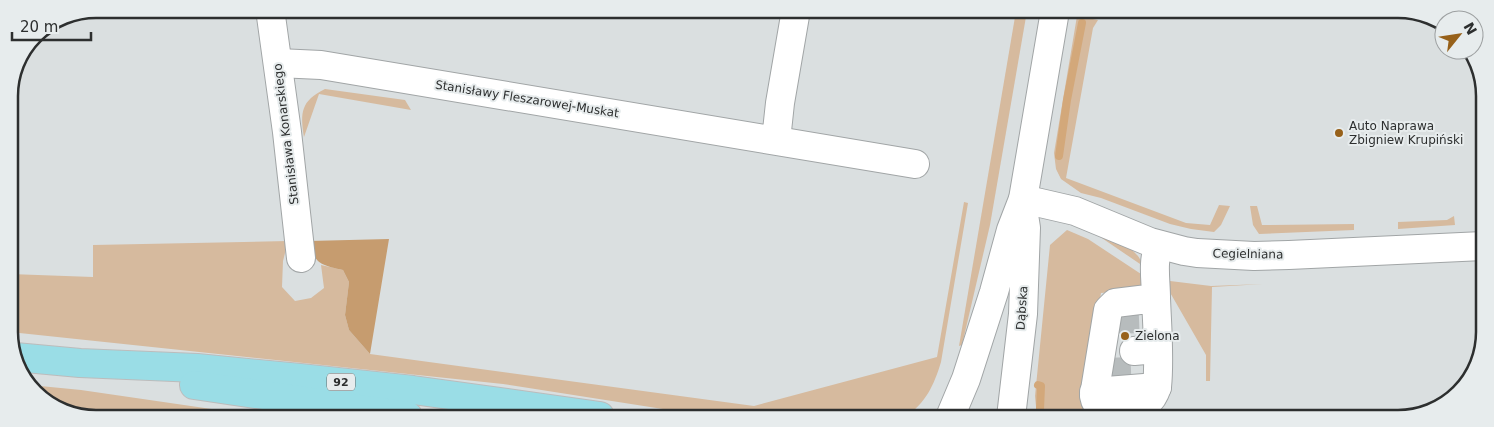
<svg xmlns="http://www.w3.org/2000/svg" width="1494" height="427" viewBox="0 0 1494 427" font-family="'DejaVu Sans',sans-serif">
  <rect width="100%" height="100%" fill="#dadfe0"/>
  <g fill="#d6ba9e">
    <path d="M 1016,11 L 1027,11 L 990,225 L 962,345 L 959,346 Z"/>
    <path d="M 1077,16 L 1098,20 L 1093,28 L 1066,178 L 1186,223 L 1210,225 L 1219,205 L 1230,206 L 1221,225 L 1214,232 L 1191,229 L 1170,224 L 1101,198 L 1081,193 L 1061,179 L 1056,169 L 1054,153 Z"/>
    <path d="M 325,89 L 405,100 L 411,110 L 319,94 L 304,137 C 300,112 301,101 325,89 Z"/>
    <path d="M 964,202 L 968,203 L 941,362 C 934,385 926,403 905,417 L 714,417 L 503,384 L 10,332 L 10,274 L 93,277 L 93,245 L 288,241 L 283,261 L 282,287 L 295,301 L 311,298 L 324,288 L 321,265 L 343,270 L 349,282 L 345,315 L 349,330 L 370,354 L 754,406 L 937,357 Z"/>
    <path d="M 1250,206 L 1257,206 L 1262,225 L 1354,224 L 1354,230 L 1259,234 L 1253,225 Z"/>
    <path d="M 1454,216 L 1455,225 L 1398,229 L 1398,222 L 1447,220 Z"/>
    <path d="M 1067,230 L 1088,239 L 1144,276 L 1144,289 L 1101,293 L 1083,402 L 1094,417 L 1037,417 L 1035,396 L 1050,245 Z"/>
    <path d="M 1093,232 C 1111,240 1137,245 1143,266 Z"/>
    <path d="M 1170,281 L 1211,286 L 1263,284 L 1212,287 L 1210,381 L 1206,381 L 1206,355 L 1168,289 Z"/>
    <path d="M 30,385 L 81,390 L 260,416 L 74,415 L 34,393 Z"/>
  </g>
  <path fill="#c69c6f" d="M 389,239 L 370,354 L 349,330 L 345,315 L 349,282 L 343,270 C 321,265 314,264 309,241 Z"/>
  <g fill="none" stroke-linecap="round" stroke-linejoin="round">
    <g stroke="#d3a87a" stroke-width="8">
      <path d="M 1059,156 L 1067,100 L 1082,23"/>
      <path d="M 1038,385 L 1041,386 L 1040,409 L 1042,417"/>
    </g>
    <g stroke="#b7bcbd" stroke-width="28" stroke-dasharray="28 14" stroke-linecap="butt">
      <path d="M 1115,320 L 1139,319"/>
      <path d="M 1107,372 L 1131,371"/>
    </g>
    <defs>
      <g id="minor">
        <path d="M 270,9 L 287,132 L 301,258"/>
        <path d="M 278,63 L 321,65 L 915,164"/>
        <path d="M 776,140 L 780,103 L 796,10"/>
        <path d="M 1023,199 L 1075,211 L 1150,242 L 1184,251 L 1197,253 L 1254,256 L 1289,255 L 1483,246"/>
        <path d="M 1156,298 L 1115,303 L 1108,310 L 1094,396 C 1098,420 1133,415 1147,403 C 1152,399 1155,393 1157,387 C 1160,359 1157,326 1156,298 C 1156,280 1152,262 1159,245"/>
        <path d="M 1134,351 L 1157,349"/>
        <path d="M 1094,392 L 1157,387"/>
        <path d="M 950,417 L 966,379 L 994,292 L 1011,230 L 1023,199 L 1055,11"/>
        <path d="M 1011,417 L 1023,314 L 1026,228 L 1024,215"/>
      </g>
      <g id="major">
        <path d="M 15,357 L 80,363 L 197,368 L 300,378 L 413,390 L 600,416"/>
        <path d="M 194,385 L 408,416"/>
      </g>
    </defs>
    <use href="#minor" stroke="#a1a5a6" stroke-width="30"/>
    <use href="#major" stroke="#bcbcbc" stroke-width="30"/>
    <use href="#minor" stroke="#fff" stroke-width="28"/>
    <use href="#major" stroke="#9adde6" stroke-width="28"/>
  </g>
  <g fill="#97611a" stroke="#e7eced" stroke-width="2">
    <circle cx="1339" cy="133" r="5"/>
    <circle cx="1125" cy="336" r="5"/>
  </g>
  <g text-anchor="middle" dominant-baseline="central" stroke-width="4" stroke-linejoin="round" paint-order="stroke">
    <rect fill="#e7eced" stroke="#656868" stroke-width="1" x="327" y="373.5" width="28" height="17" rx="4"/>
    <g font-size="11" font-weight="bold" fill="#2d2f2f">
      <text x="341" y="382">92</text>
    </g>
    <g font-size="12" fill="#2d2f2f" stroke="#e7eced">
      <text transform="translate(527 99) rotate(9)">Stanisławy Fleszarowej-Muskat</text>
      <text transform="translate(286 134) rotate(-97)">Stanisława Konarskiego</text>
      <text transform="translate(1248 254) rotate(1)">Cegielniana</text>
      <text transform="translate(1022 308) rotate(-86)">Dąbska</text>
    </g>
    <g font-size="12" fill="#2d2f2f" stroke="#e7eced" text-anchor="start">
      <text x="1349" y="126">Auto Naprawa<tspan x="1349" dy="14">Zbigniew Krupiński</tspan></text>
      <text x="1135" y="336">Zielona</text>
    </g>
  </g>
  <path d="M0 0H1494V427H0ZM96 18H1398A78 78 0 0 1 1476 96V332A78 78 0 0 1 1398 410H96A78 78 0 0 1 18 332V96A78 78 0 0 1 96 18Z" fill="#e7eced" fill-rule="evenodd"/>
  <path fill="none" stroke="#2d2f2f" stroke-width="2.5" d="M96 18H1398A78 78 0 0 1 1476 96V332A78 78 0 0 1 1398 410H96A78 78 0 0 1 18 332V96A78 78 0 0 1 96 18Z"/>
  <g transform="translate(1459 35) rotate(60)"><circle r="24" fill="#e7eced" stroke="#9da0a1"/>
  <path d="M0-4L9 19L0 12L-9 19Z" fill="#97611a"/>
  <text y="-8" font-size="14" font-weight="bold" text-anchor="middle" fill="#2d2f2f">N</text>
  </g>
  <path d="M12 32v8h79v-8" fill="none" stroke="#2d2f2f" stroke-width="2.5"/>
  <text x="20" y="32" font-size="15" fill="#2d2f2f" stroke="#e7eced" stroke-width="4" paint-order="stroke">20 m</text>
</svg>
